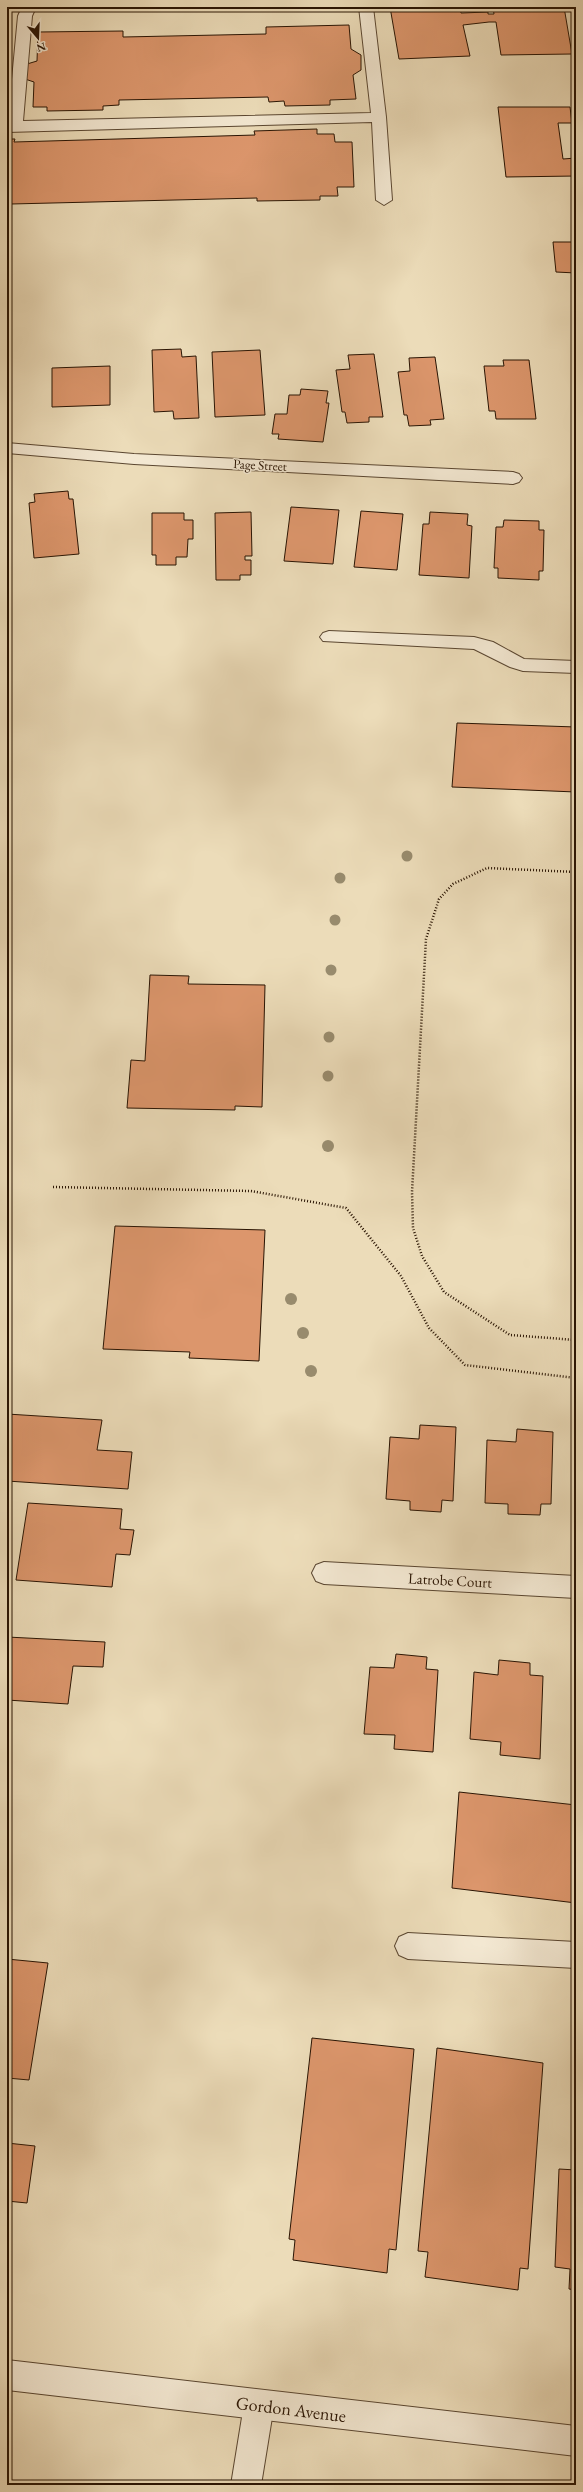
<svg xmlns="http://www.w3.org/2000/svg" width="583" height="2492" viewBox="0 0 583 2492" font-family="'EB Garamond',serif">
  <rect width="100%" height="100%" fill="#ecdcb9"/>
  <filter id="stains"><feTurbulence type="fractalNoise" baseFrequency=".005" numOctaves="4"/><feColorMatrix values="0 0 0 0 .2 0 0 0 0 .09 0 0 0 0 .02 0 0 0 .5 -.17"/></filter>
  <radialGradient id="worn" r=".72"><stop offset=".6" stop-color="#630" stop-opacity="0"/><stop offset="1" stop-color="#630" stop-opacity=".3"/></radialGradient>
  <g fill="#dc966c" stroke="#291403">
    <path d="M 390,7 L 460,7 L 461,13 L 488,12 L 488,14 L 494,14 L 493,7 L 564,7 L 572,54 L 501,55 L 496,22 L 489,22 L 463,25 L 470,56 L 399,59 Z"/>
    <path d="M 349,25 L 351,49 L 361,55 L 361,70 L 353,75 L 356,99 L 330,100 L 330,105 L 285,106 L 284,101 L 269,102 L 268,97 L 119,100 L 119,105 L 103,106 L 103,110 L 47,111 L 47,107 L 33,107 L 34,82 L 25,79 L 27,64 L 37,61 L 38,32 L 123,31 L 123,37 L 266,34 L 266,27 Z"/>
    <path d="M 498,107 L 570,107 L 572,123 L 558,123 L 563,159 L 576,158 L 576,176 L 506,177 Z"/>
    <path d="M 317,129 L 317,134 L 334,134 L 335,142 L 352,142 L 354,187 L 337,187 L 338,196 L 320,196 L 320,200 L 257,201 L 257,198 L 11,204 L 11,208 L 7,209 L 7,139 L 15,139 L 14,142 L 255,135 L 254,131 Z"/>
    <path d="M 553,242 L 576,242 L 576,273 L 556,272 Z"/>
    <path d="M 181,349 L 182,357 L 196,356 L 199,418 L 174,419 L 173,411 L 154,412 L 152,350 Z"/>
    <path d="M 260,350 L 265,415 L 215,417 L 212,352 Z"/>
    <path d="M 374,354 L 383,417 L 369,417 L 369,422 L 347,423 L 345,412 L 342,412 L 336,370 L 350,369 L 348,355 Z"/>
    <path d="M 435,357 L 444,419 L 430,420 L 431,425 L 409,426 L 407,415 L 404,415 L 398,372 L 410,371 L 409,358 Z"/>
    <path d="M 503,360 L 529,360 L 536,419 L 496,419 L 495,411 L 489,411 L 484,366 L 504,366 Z"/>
    <path d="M 110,366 L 110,405 L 52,407 L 52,368 Z"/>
    <path d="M 301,389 L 328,391 L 326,403 L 329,403 L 323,442 L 278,439 L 279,434 L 272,434 L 275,414 L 287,414 L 289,395 L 300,395 Z"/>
    <path d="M 68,491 L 69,499 L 73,499 L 79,554 L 34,558 L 29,503 L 35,502 L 34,494 Z"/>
    <path d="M 291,507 L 339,510 L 333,564 L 284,561 Z"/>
    <path d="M 361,511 L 403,514 L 397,570 L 354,567 Z"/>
    <path d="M 251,512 L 252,556 L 245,556 L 245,560 L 251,560 L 251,575 L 240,575 L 240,580 L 216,580 L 215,513 Z"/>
    <path d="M 430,512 L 468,514 L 467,525 L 472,526 L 469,578 L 419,575 L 423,524 L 429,524 Z"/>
    <path d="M 152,513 L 184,513 L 184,520 L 193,520 L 193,539 L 188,539 L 187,557 L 176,557 L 176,565 L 156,565 L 156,555 L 152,555 Z"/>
    <path d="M 504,520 L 539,521 L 539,530 L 544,530 L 543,571 L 539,571 L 539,580 L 498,578 L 498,568 L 494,568 L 496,527 L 503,527 Z"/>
    <path d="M 457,723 L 576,727 L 576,792 L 452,787 Z"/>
    <path d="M 150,975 L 189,976 L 188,984 L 265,985 L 262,1107 L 235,1106 L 235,1110 L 127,1108 L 131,1060 L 145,1061 Z"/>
    <path d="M 115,1226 L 265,1230 L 259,1361 L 189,1358 L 190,1352 L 103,1349 Z"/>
    <path d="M 7,1414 L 102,1420 L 97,1450 L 132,1452 L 128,1489 L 7,1481 Z"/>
    <path d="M 420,1425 L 456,1427 L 453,1501 L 442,1500 L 441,1512 L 410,1510 L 410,1501 L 386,1499 L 390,1437 L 419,1439 Z"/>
    <path d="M 517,1429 L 553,1432 L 551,1504 L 541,1504 L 540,1515 L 508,1514 L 508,1504 L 485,1503 L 487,1440 L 516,1442 Z"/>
    <path d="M 28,1503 L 122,1509 L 120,1529 L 134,1530 L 130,1555 L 116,1554 L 112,1587 L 16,1580 Z"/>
    <path d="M 7,1637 L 105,1642 L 103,1667 L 73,1666 L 68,1704 L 7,1700 Z"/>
    <path d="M 396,1654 L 427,1657 L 426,1669 L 438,1670 L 433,1752 L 394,1749 L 395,1735 L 364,1734 L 370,1667 L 394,1668 Z"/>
    <path d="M 499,1660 L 530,1663 L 530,1675 L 543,1676 L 540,1759 L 500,1755 L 501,1742 L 470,1739 L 474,1672 L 498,1675 Z"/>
    <path d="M 459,1792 L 576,1805 L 576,1903 L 452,1888 Z"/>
    <path d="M 7,1959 L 48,1963 L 29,2080 L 7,2078 Z"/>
    <path d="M 312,2038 L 414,2049 L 396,2250 L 389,2249 L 387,2273 L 293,2260 L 295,2240 L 289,2239 Z"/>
    <path d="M 437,2048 L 543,2063 L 528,2269 L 520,2268 L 518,2290 L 425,2277 L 428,2252 L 418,2251 Z"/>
    <path d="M 7,2143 L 35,2146 L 27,2203 L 7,2201 Z"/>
    <path d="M 559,2169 L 576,2170 L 576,2290 L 569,2289 L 570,2269 L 555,2267 Z"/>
  </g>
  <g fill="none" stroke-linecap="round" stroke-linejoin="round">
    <defs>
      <g id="service">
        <path d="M 22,7 L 36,7 L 32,16 L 23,121 L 371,113 L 359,7 L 373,7 L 386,117 L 392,200 L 384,205 L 376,200 L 372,122 L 7,132 L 18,16 Z"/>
        <path d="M 329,631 L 474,637 L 493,642 L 524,659 L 576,661 L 576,673 L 523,671 L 510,667 L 474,649 L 323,641 L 320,637 L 323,633 Z"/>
        <path d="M 408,1933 L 576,1942 L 576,1968 L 408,1959 L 399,1955 L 395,1946 L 399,1937 Z"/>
        <path d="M 259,2390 L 269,2395 L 274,2405 L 261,2485 L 231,2485 L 244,2405 L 249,2395 Z"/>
      </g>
      <g id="minor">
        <path d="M 7,443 L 134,454 L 513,472 L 519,474 L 522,478 L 519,482 L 513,484 L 134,464 L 7,453 Z"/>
        <path d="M 324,1562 L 576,1576 L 576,1598 L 324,1584 L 316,1581 L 312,1573 L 316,1565 Z"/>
        <path d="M 7,2360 L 576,2426 L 576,2456 L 7,2390 Z"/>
      </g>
    </defs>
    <use href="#service" stroke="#5a4630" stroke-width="2"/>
    <use href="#minor" stroke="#5a4630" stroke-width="2"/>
    <g stroke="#291403" stroke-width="2.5" stroke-dasharray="1 2" stroke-linecap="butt">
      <path d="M 576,872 L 487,868 L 453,884 L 439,899 L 426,939 L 412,1192 L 413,1228 L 422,1256 L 444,1292 L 510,1335 L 576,1340"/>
      <path d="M 53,1187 L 251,1191 L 346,1208 L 401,1276 L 429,1328 L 465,1365 L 576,1378"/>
    </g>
    <use href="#service" fill="#f3e8d2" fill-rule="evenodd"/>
    <use href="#minor" fill="#f3e8d2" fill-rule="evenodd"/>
  </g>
  <g fill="#988b6d">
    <circle cx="407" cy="856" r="5.5"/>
    <circle cx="340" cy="878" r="5.5"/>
    <circle cx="335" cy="920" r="5.5"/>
    <circle cx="331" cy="970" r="5.5"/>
    <circle cx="329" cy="1037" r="5.5"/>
    <circle cx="328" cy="1076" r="5.5"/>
    <circle cx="328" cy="1146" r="6"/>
    <circle cx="291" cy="1299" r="6"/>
    <circle cx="303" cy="1333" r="6"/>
    <circle cx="311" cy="1371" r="6"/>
  </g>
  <g text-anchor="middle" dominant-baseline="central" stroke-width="3" stroke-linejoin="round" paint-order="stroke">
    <g font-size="13" fill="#291403" stroke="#f3e8d2">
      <text transform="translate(260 465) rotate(3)">Page Street</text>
    </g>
    <g font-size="15" fill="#291403" stroke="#f3e8d2">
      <text transform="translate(450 1580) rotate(3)">Latrobe Court</text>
    </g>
    <g font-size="18" fill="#291403" stroke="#f3e8d2">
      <text transform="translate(291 2409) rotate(7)">Gordon Avenue</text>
    </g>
  </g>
  <rect width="583" height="2492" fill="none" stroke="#ecdcb9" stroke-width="24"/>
  <rect x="8" y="8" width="567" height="2476" fill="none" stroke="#291403" stroke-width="2"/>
  <rect x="12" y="12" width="559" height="2468" fill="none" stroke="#291403"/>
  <g transform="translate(38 38) rotate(161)" stroke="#f3e8d2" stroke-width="3" paint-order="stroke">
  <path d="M0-3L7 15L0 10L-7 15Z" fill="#291403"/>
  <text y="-6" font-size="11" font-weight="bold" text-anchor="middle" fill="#291403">N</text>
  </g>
  <rect width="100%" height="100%" filter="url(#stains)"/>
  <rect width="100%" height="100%" fill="url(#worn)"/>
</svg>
